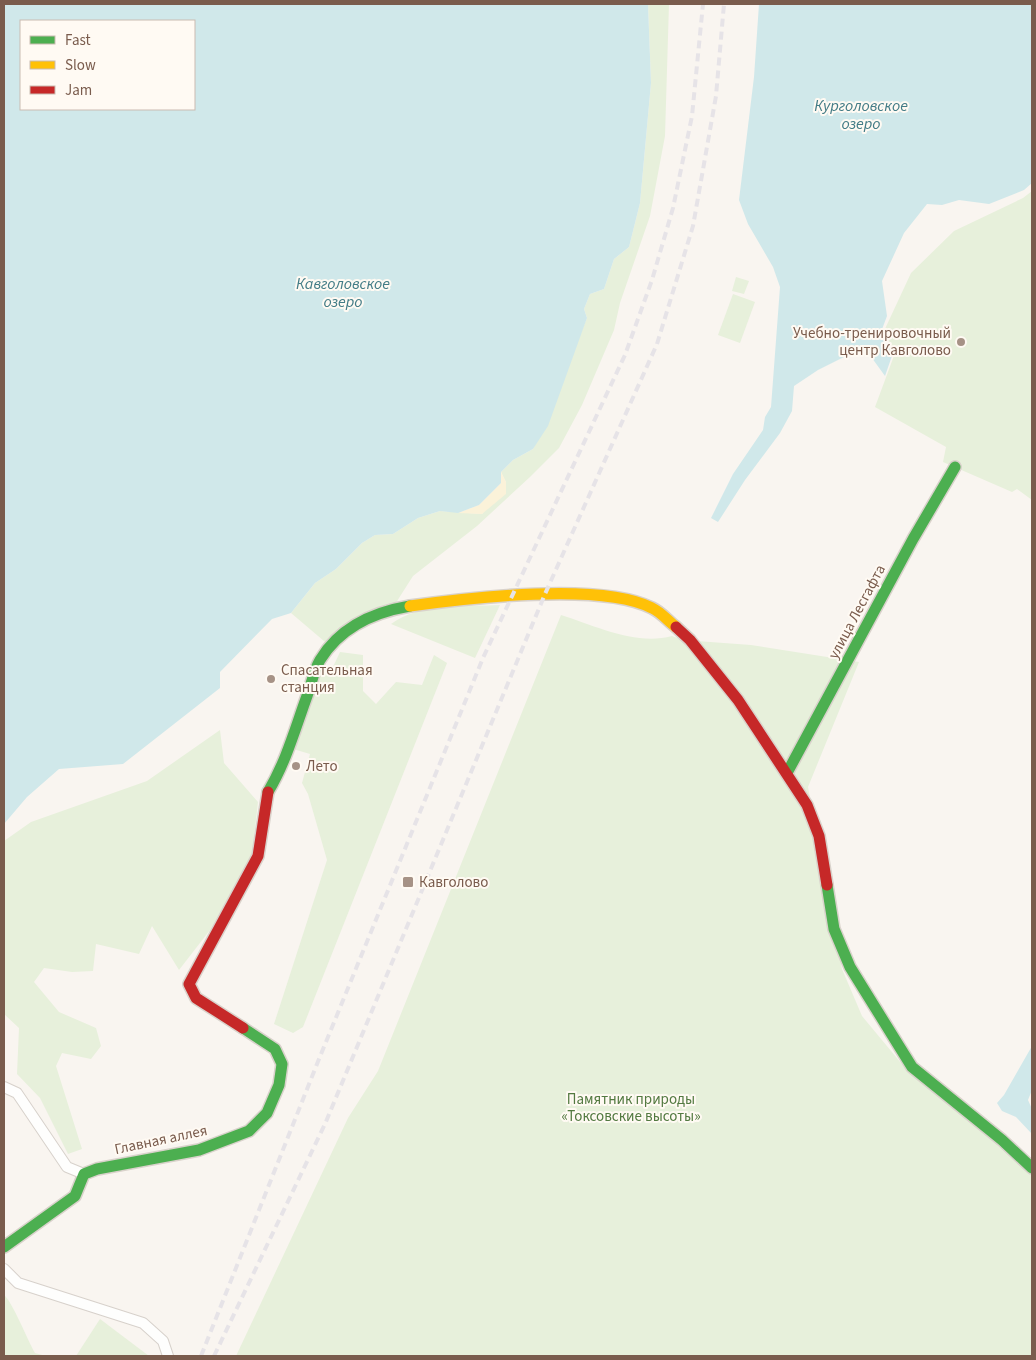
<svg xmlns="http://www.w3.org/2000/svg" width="1036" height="1360" viewBox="0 0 1036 1360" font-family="'Source Sans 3',sans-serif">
  <rect width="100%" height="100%" fill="#f9f5f0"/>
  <g fill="#e7f0db">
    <path d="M 648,4 L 669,4 L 665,136 L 650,216 L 620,303 L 614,330 L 582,405 L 559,448 L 530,477 L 477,526 L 413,576 L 392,609 L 331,647 L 291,613 L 315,583 L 336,569 L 362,543 L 375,535 L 393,534 L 418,518 L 440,511 L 482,514 L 506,482 L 501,472 L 513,460 L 533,449 L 587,318 L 584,309 L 590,294 L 604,289 L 614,259 L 629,247 L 640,203 L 651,83 Z"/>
    <path d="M 1032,191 L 1032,500 L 1017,489 L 1012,492 L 943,462 L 946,447 L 875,407 L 895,353 L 884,331 L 911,273 L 954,231 L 1023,198 Z"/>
    <path d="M 736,277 L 749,281 L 744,294 L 732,291 Z"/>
    <path d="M 733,294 L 755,302 L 740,343 L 718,335 Z"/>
    <path d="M 500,605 L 475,658 L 391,624 C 421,602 464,607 500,605 Z"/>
    <path d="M 561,615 C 596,626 636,646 672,636 L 683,640 L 751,645 L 859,662 L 808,787 L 842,969 L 862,1016 L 911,1075 L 954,1102 L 1032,1176 L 1032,1356 L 236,1356 L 348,1118 L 378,1071 Z"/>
    <path d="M 340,652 L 363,655 L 363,691 L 376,704 L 396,682 L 422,685 L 434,655 L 447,663 L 303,1027 L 293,1033 L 274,1024 L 327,860 L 308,794 L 302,783 L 310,754 L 293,749 L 323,666 L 332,669 Z"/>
    <path d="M 220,730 L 224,763 L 258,802 L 252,855 L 210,930 L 179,970 L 152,926 L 139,954 L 96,944 L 93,971 L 72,972 L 44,968 L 34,982 L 59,1012 L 96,1028 L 101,1046 L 91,1059 L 62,1053 L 56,1066 L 82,1149 L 68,1154 L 40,1098 L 17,1074 L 19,1028 L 4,1014 L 4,841 L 31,822 L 147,781 Z"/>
    <path d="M 4,1295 C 12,1301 28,1341 35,1353 L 46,1356 L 4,1356 Z"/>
    <path d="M 100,1319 L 149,1356 L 76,1356 Z"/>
  </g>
  <path fill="#fbf2d9" d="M 501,472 L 506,482 L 506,494 L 482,514 L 458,513 L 479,505 L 501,483 Z"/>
  <g fill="#d0e8ea" fill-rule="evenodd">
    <path d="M 4,4 L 648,4 L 651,83 L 640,203 L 629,247 L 614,259 L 604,289 L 590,294 L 584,309 L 587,318 L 548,426 L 533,449 L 513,460 L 501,472 L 501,483 L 479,505 L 458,513 L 440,511 L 418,518 L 393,534 L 375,535 L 362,543 L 336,569 L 315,583 L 291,613 L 272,619 L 220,672 L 220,688 L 123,764 L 59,769 L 27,797 L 4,824 ZM 21,21 L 194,21 L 194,109 L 21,109 Z"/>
    <path d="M 759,4 L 1032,4 L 1032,183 L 1024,190 L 989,204 L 959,200 L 942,205 L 927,204 L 904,233 L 882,281 L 887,316 L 881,332 L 893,353 L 885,376 L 864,347 L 818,370 L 794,386 L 792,411 L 780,433 L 745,480 L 718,522 L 711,518 L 733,474 L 763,430 L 765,417 L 771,407 L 780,287 L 773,267 L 748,224 L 739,200 L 754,77 Z"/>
    <path d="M 1032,1046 L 1032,1090 L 1028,1100 L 1032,1109 L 1032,1134 L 1016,1117 L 1002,1111 L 997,1103 L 1004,1095 Z"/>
  </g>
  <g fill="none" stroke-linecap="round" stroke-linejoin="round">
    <defs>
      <g id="street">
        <path d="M 4,1087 L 17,1093 L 67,1167 L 84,1174"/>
        <path d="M 4,1269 L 18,1283 L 143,1323 L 163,1341 L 168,1356"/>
      </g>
      <g id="fast">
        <path d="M 787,773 L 913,539 L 955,467"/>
        <path d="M 268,792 C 286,762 295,729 307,696 C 311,685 314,670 320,660 C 340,627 374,612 410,606"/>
        <path d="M 827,885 L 834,929 L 850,967 L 912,1067 L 1002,1140 L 1032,1168"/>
        <path d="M 4,1247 L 75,1196 L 84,1174 L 97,1169 L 199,1150 L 249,1131 L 267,1113 L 279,1085 L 282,1064 L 275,1049 L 243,1028"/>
      </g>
      <path id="slow" d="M 410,606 C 468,598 601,582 652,608 C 661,612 668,621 676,627"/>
      <g id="jam">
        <path d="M 676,627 L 690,640 L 738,700 L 807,805 L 819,836 L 827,885"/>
        <path d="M 243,1028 L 196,998 L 189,984 L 258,856 L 268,792"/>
      </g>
    </defs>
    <use href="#street" stroke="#d7d1cb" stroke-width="12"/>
    <use href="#fast" stroke="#d9d2cb" stroke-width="14"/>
    <use href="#slow" stroke="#d9d2cb" stroke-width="14"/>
    <use href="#jam" stroke="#d9d2cb" stroke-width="14"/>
    <use href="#street" stroke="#fefefd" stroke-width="10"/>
    <use href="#fast" stroke="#4caf50" stroke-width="11"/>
    <use href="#slow" stroke="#ffc107" stroke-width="11"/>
    <use href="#jam" stroke="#c62828" stroke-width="11"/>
    <g stroke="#e6e3e7" stroke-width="4" stroke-dasharray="8 5" stroke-linecap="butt">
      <path d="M 201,1356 L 319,1059 L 483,658 L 625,355 L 652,280 L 673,208 L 692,116 L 703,4"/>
      <path d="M 214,1356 L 325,1124 L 545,594 L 657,344 L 693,226 L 716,96 L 724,4"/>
    </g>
  </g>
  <g fill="#a69286" stroke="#fffaf3" stroke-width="2">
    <circle cx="961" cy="342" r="5"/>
    <circle cx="271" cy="679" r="5"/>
    <circle cx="296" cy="766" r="5"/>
    <rect x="402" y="876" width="12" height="12" rx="2.5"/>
  </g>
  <g text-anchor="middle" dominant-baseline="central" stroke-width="4" stroke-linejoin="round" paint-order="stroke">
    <g font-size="15" fill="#7a5c4d" stroke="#fffaf3" text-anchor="start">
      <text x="951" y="333" text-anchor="end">Учебно-тренировочный<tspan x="951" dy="17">центр Кавголово</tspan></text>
      <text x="281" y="670">Спасательная<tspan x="281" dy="17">станция</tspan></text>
      <text x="306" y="766">Лето</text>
      <text x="419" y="882">Кавголово</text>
    </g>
    <g font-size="15" fill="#7a5c4d" stroke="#fffaf3">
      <text transform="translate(857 612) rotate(-62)">улица Лесгафта</text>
      <text transform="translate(161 1140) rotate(-12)">Главная аллея</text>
    </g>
    <g font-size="15" fill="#537a41" stroke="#fffaf3">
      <text x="631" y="1099">Памятник природы<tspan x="631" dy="17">«Токсовские высоты»</tspan></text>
    </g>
    <g font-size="16" font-style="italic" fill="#437c86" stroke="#fffaf3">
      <text x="861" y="106">Курголовское<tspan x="861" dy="18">озеро</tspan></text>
      <text x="343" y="284">Кавголовское<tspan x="343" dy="18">озеро</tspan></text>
    </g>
  </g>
  <rect width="1036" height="1360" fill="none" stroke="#7a5c4d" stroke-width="10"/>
  <rect x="20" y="20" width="175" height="90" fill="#fffaf3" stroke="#cabbb1"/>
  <rect x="30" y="36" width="25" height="8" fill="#4caf50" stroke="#cabbb1"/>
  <text x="65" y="45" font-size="15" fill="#7a5c4d">Fast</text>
  <rect x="30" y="61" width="25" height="8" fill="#ffc107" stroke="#cabbb1"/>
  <text x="65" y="70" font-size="15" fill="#7a5c4d">Slow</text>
  <rect x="30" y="86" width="25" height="8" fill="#c62828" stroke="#cabbb1"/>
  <text x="65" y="95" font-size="15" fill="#7a5c4d">Jam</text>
</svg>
